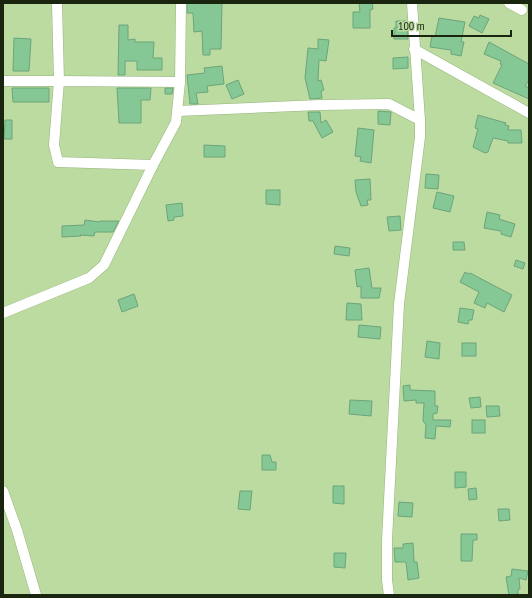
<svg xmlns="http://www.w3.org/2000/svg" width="532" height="598" viewBox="0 0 532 598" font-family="'PT Sans Narrow',sans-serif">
  <rect width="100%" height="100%" fill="#bbdba0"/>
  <g fill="#85c795" stroke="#6da47a">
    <path d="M 187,3 L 222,3 L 221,49 L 210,49 L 210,55 L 203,55 L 202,31 L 194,32 L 193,13 L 187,13 Z"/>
    <path d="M 359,3 L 372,3 L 373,9 L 370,10 L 370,28 L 353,28 L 353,12 L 360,12 Z"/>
    <path d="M 480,15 L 489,19 L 482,33 L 469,26 L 474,16 L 479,18 Z"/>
    <path d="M 439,18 L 465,22 L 461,42 L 464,42 L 461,56 L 451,54 L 451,50 L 430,47 L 432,36 L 435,37 Z"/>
    <path d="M 396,21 L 407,21 L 408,39 L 394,39 L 394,28 L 396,28 Z"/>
    <path d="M 119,25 L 128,25 L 128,40 L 135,39 L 135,42 L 154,42 L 153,58 L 162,58 L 162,70 L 137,70 L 137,61 L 125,61 L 125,75 L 118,75 Z"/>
    <path d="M 14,38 L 31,39 L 29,71 L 13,71 Z"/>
    <path d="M 318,39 L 329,40 L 326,61 L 319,60 L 318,81 L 321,80 L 324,90 L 321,91 L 322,98 L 310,99 L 305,78 L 308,48 L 318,49 Z"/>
    <path d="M 489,42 L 529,64 L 529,80 L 525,86 L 529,88 L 529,99 L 493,83 L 502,65 L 500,64 L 501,61 L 484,54 Z"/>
    <path d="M 408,57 L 408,68 L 393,69 L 393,58 Z"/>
    <path d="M 222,66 L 224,84 L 207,86 L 208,92 L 196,93 L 198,104 L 190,104 L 187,75 L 205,73 L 204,68 Z"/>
    <path d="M 238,80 L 244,94 L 232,99 L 226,85 Z"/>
    <path d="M 12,88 L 49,88 L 49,102 L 13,102 Z"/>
    <path d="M 117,88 L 151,88 L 150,100 L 141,100 L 141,123 L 119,123 Z"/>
    <path d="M 165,88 L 173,88 L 172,94 L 165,94 Z"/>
    <path d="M 378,111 L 391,112 L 390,125 L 378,124 Z"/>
    <path d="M 308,112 L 320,112 L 321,123 L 326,120 L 333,132 L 322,138 L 313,121 L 309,121 Z"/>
    <path d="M 478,115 L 506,123 L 505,125 L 509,126 L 508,130 L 521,130 L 522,143 L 508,143 L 508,141 L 493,138 L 488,152 L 485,153 L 473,147 L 478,129 L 475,128 Z"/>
    <path d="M 5,120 L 12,120 L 12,139 L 4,139 Z"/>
    <path d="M 358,128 L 374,130 L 371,163 L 360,161 L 361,157 L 355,156 Z"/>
    <path d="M 204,145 L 225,146 L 225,157 L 204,157 Z"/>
    <path d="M 426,174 L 439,175 L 438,189 L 425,188 Z"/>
    <path d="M 370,179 L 371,200 L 367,200 L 368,205 L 361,206 L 356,192 L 355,180 Z"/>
    <path d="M 266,190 L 280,190 L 280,205 L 266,204 Z"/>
    <path d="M 437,192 L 454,196 L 450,212 L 433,208 Z"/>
    <path d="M 182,203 L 183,216 L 174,217 L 174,220 L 168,221 L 166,205 Z"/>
    <path d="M 487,212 L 500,215 L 499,219 L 515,224 L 511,237 L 501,234 L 501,231 L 484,228 Z"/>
    <path d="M 400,216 L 401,230 L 389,231 L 387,217 Z"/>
    <path d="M 85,220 L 100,222 L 100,221 L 119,221 L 113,232 L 95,232 L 94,236 L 80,235 L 81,236 L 62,237 L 62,226 L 84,225 Z"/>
    <path d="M 453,242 L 464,242 L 465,250 L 453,250 Z"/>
    <path d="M 335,246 L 350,248 L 349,256 L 334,254 Z"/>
    <path d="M 516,260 L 525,263 L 523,269 L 514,266 Z"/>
    <path d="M 369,268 L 372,288 L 381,288 L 379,298 L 361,298 L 361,286 L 357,287 L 355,270 Z"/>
    <path d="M 465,272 L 469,274 L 470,273 L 512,295 L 504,312 L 487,303 L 485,308 L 474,303 L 479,292 L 460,282 Z"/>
    <path d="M 134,294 L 138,306 L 122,312 L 118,300 Z"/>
    <path d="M 347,303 L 361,304 L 362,320 L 346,320 Z"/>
    <path d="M 460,308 L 474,310 L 472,320 L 469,320 L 468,324 L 458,322 Z"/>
    <path d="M 359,325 L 381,327 L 380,339 L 358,337 Z"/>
    <path d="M 427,341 L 440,343 L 439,359 L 425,357 Z"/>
    <rect x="462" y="343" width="14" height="13"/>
    <path d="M 410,385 L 410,390 L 435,391 L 435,406 L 438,406 L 437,413 L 433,414 L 433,420 L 451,420 L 450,427 L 436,426 L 435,439 L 425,438 L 426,425 L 423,421 L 424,403 L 416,403 L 416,400 L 404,401 L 403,386 Z"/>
    <path d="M 480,397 L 481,407 L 471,408 L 469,398 Z"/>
    <path d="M 350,400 L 372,401 L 371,416 L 349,414 Z"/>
    <path d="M 486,406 L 499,406 L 500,416 L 487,417 Z"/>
    <rect x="472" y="420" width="13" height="13"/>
    <path d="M 262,455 L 270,455 L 272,462 L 276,462 L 276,470 L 262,470 Z"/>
    <path d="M 455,472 L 466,472 L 466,487 L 455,488 Z"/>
    <path d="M 333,486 L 344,486 L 344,504 L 333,503 Z"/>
    <path d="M 476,488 L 477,499 L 469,500 L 468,489 Z"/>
    <path d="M 240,491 L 252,491 L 250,510 L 238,509 Z"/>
    <path d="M 399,502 L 413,503 L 412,517 L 398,516 Z"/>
    <path d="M 498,509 L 509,509 L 510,520 L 499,521 Z"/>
    <path d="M 461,534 L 477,534 L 477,540 L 473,540 L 472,561 L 461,561 Z"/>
    <path d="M 413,543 L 414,562 L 417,562 L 419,578 L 408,580 L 406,562 L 395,562 L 394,548 L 403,548 L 403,544 Z"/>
    <path d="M 334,553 L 346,553 L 345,568 L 334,567 Z"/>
    <path d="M 512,569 L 528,571 L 526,580 L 519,578 L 520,589 L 518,589 L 518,594 L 509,595 L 506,577 L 511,576 Z"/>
  </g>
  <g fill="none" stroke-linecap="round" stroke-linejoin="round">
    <defs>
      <g id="minor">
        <path d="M 509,3 L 522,10"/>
        <path d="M 414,49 L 529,113"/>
        <path d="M 3,81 L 59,81 L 57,3"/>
        <path d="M 178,111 L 320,105 L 389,104 L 420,120"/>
        <path d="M 153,165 L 58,162 L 54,145 L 59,81 L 180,82"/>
        <path d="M 3,313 L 89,278 L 104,265 L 153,165 L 176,122 L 180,82 L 181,3"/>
        <path d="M 3,491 L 17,530 L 36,595"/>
        <path d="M 389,595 L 387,580 L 387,540 L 399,304 L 420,137 L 420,120 L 412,3"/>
      </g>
    </defs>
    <use href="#minor" stroke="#95b47b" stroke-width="11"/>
    <use href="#minor" stroke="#fff" stroke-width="10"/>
  </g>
  <rect width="532" height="598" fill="none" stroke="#19250f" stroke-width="8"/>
  <path d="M392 30v6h119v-6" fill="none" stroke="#19250f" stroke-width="2"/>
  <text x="398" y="30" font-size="12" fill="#19250f" stroke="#bbdba0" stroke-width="3" paint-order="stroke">100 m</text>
</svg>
